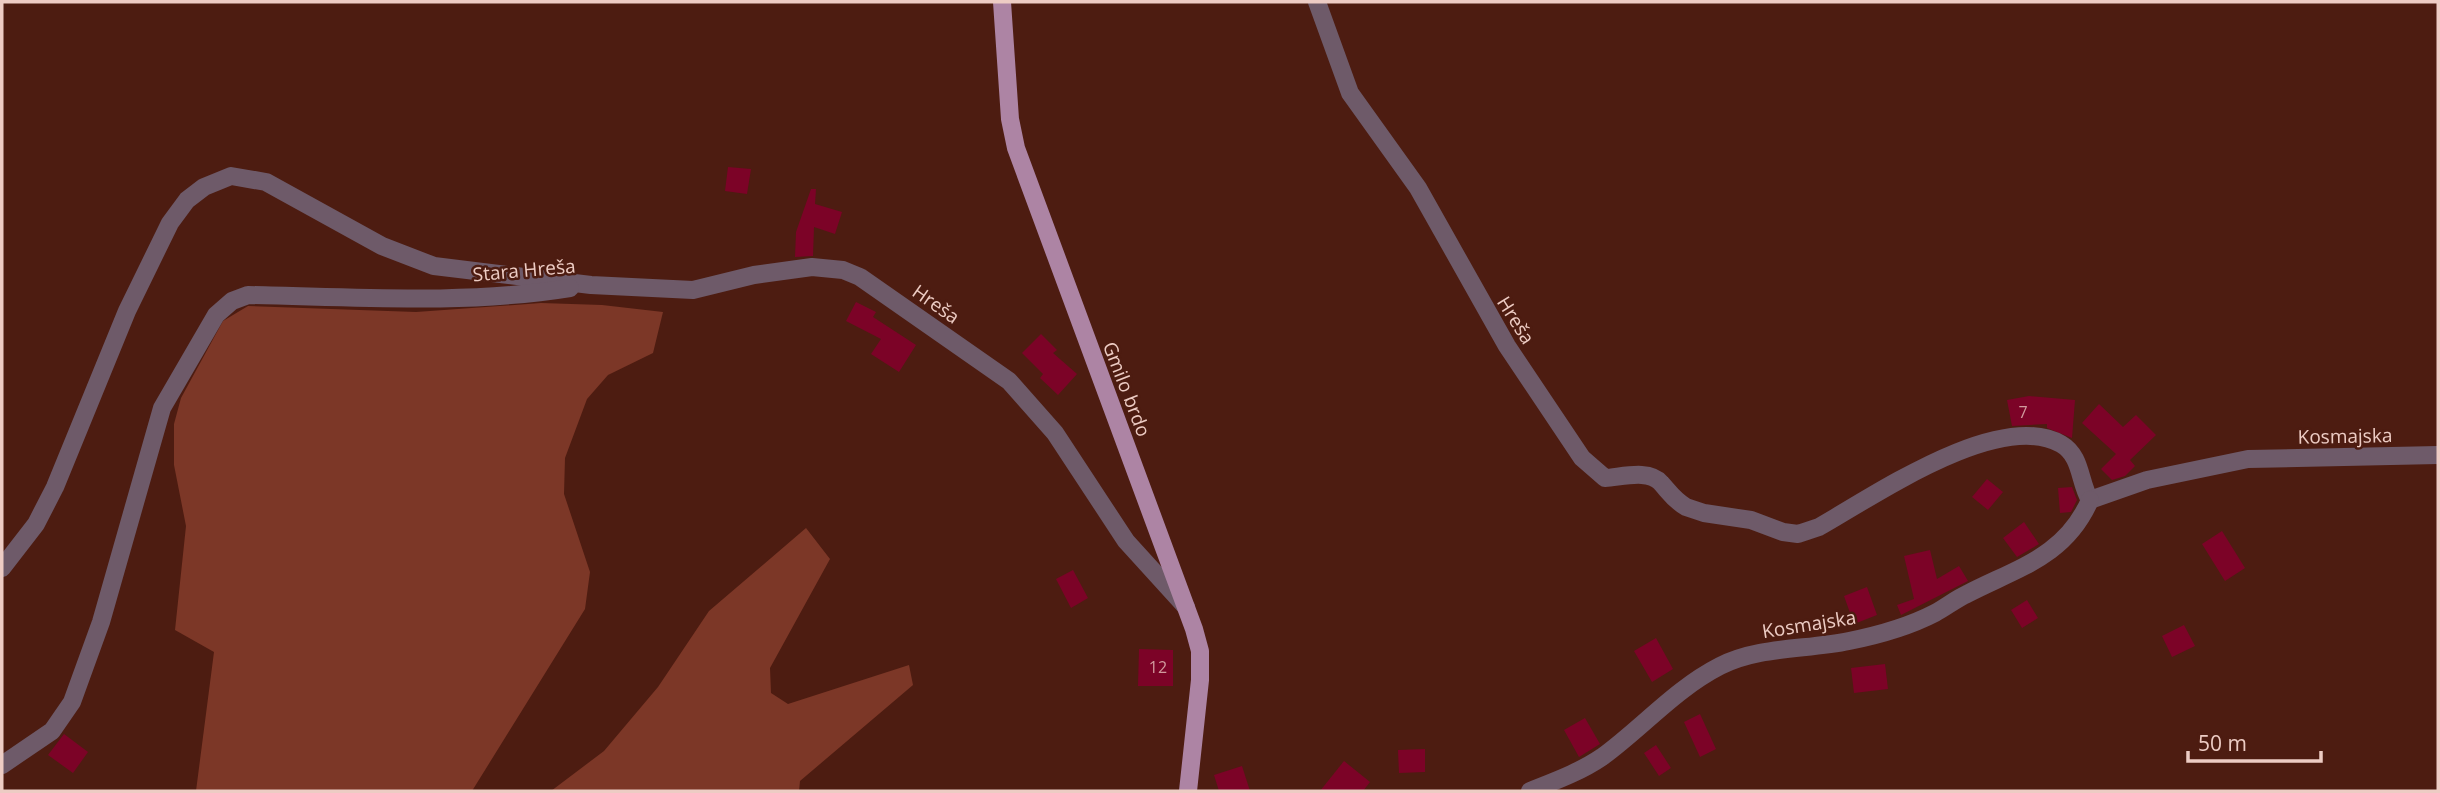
<svg xmlns="http://www.w3.org/2000/svg" width="2440" height="793" viewBox="0 0 2440 793" font-family="'Open Sans',sans-serif">
  <rect width="100%" height="100%" fill="#4d1c11"/>
  <g fill="#7c3727">
    <path d="M 541,303 L 602,305 L 663,312 L 653,353 L 608,375 L 587,399 L 565,458 L 564,494 L 590,572 L 585,609 L 472,791 L 196,791 L 214,652 L 175,630 L 186,526 L 174,465 L 174,424 L 181,398 L 223,321 L 248,306 L 416,312 Z"/>
    <path d="M 806,528 L 830,559 L 770,668 L 771,693 L 788,704 L 909,665 L 913,685 L 800,781 L 799,791 L 551,791 L 604,751 L 658,687 L 709,611 Z"/>
  </g>
  <g fill="#7c0327">
    <path d="M 728,167 L 751,169 L 747,194 L 725,191 Z"/>
    <path d="M 811,189 L 816,189 L 815,204 L 842,212 L 835,234 L 814,227 L 813,256 L 795,257 L 796,232 Z"/>
    <path d="M 856,302 L 876,312 L 873,317 L 916,345 L 899,372 L 871,354 L 881,339 L 846,321 Z"/>
    <path d="M 1041,334 L 1057,350 L 1053,353 L 1077,374 L 1058,395 L 1040,378 L 1043,374 L 1022,353 Z"/>
    <path d="M 2029,396 L 2075,400 L 2072,438 L 2047,428 L 2047,424 L 2012,426 L 2007,400 Z"/>
    <path d="M 2099,404 L 2123,427 L 2136,415 L 2156,435 L 2130,460 L 2135,466 L 2125,476 L 2112,480 L 2101,469 L 2116,454 L 2082,423 Z"/>
    <path d="M 1987,479 L 2003,492 L 1988,510 L 1972,497 Z"/>
    <path d="M 2072,487 L 2077,500 L 2071,512 L 2060,513 L 2058,488 Z"/>
    <path d="M 2024,522 L 2039,544 L 2017,557 L 2003,538 Z"/>
    <path d="M 2222,531 L 2245,568 L 2225,581 L 2202,544 Z"/>
    <path d="M 1930,550 L 1937,579 L 1959,566 L 1968,581 L 1901,615 L 1897,605 L 1914,599 L 1904,556 Z"/>
    <path d="M 1073,570 L 1088,598 L 1071,608 L 1056,579 Z"/>
    <path d="M 1867,587 L 1877,615 L 1854,624 L 1844,596 Z"/>
    <path d="M 2027,600 L 2038,618 L 2022,628 L 2011,610 Z"/>
    <path d="M 2184,625 L 2195,646 L 2172,657 L 2162,636 Z"/>
    <path d="M 1656,638 L 1673,669 L 1652,682 L 1634,651 Z"/>
    <path d="M 1139,649 L 1173,650 L 1173,686 L 1138,686 Z"/>
    <path d="M 1885,664 L 1888,689 L 1854,693 L 1851,668 Z"/>
    <path d="M 1700,714 L 1716,749 L 1700,757 L 1684,722 Z"/>
    <path d="M 1585,718 L 1600,744 L 1579,757 L 1564,730 Z"/>
    <path d="M 64,734 L 88,752 L 73,773 L 48,755 Z"/>
    <path d="M 1656,745 L 1671,768 L 1659,776 L 1644,753 Z"/>
    <path d="M 1425,749 L 1425,772 L 1399,773 L 1398,750 Z"/>
    <path d="M 1344,761 L 1370,782 L 1363,791 L 1320,791 Z"/>
    <path d="M 1242,766 L 1250,791 L 1219,791 L 1214,775 Z"/>
  </g>
  <g fill="none" stroke-linecap="round" stroke-linejoin="round">
    <g stroke="#6e5a69" stroke-width="18">
      <path d="M 1317,2 L 1350,93 L 1418,188 L 1507,346 L 1582,458 L 1605,478 C 1622,477 1649,469 1661,483 C 1670,493 1674,500 1686,507 L 1704,513 L 1751,520 L 1783,532 L 1798,534 L 1819,527 C 1874,496 1999,409 2061,444 C 2082,456 2079,482 2090,500"/>
      <path d="M 2090,500 L 2147,480 L 2248,459 L 2438,455"/>
      <path d="M 2,568 L 36,524 L 55,487 L 127,311 L 170,223 L 187,200 L 204,187 L 231,176 L 266,182 L 382,246 L 434,266 L 591,285 L 693,290 L 754,275 L 812,267 L 843,270 L 860,277 L 1009,381 L 1055,433 L 1126,541 L 1186,607"/>
      <path d="M 2,765 L 52,731 L 72,702 L 101,622 L 162,408 L 216,315 L 232,301 L 248,295 C 354,297 465,305 570,288"/>
      <path d="M 1530,791 C 1555,781 1580,772 1602,757 C 1642,728 1675,689 1720,666 C 1759,646 1807,650 1849,641 C 1879,635 1908,627 1935,613 C 1946,607 1956,599 1967,594 C 2017,568 2065,557 2090,500"/>
    </g>
    <path stroke="#ad84a4" stroke-width="18" d="M 1002,2 L 1010,119 L 1016,148 L 1194,629 L 1200,651 L 1200,680 L 1188,791"/>
  </g>
  <g text-anchor="middle" dominant-baseline="central" stroke-width="5" stroke-linejoin="round" paint-order="stroke">
    <g font-size="16" fill="#d19a9d">
      <text x="2023" y="412">7</text>
      <text x="1158" y="667">12</text>
    </g>
    <g font-size="19" fill="#edccc4" stroke="#4d1c11">
      <text transform="translate(524 270) rotate(-5)">Stara Hreša</text>
      <text transform="translate(936 304) rotate(35)">Hreša</text>
      <text transform="translate(1516 320) rotate(58)">Hreša</text>
      <text transform="translate(1127 389) rotate(69)">Gmilo brdo</text>
      <text transform="translate(2345 436) rotate(-1)">Kosmajska</text>
      <text transform="translate(1809 624) rotate(-9)">Kosmajska</text>
    </g>
  </g>
  <rect width="2440" height="793" fill="none" stroke="#edccc4" stroke-width="7"/>
  <path d="M2188 751v10h133v-10" fill="none" stroke="#edccc4" stroke-width="3.5"/>
  <text x="2198" y="751" font-size="21" fill="#edccc4" stroke="#4d1c11" stroke-width="5" paint-order="stroke">50 m</text>
</svg>
